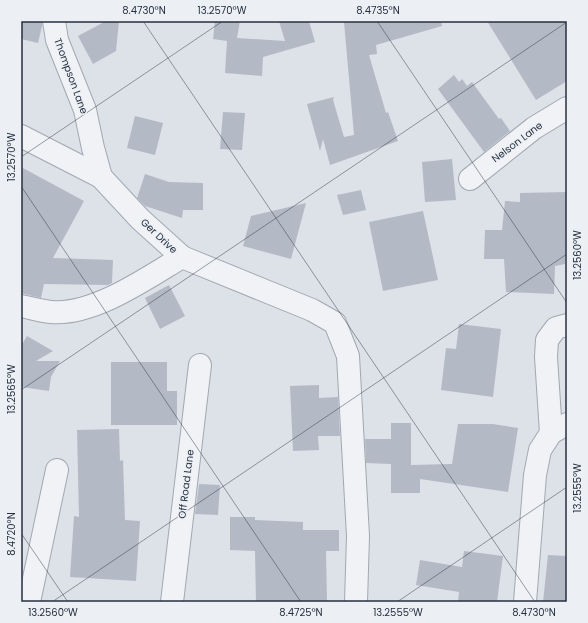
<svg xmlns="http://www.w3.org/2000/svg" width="588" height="623" viewBox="0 0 588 623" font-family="Poppins,sans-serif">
  <rect width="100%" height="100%" fill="#dde1e8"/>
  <g fill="#b4bac5">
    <path d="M 21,21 L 42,21 L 42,26 L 38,43 L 21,39 Z"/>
    <path d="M 106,21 L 119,21 L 116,51 L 93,64 L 78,36 Z"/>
    <path d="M 215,21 L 240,21 L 237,38 L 285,41 L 279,21 L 309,21 L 315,42 L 263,57 L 262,76 L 225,73 L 227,41 L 213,39 Z"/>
    <path d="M 361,21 L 441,21 L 442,26 L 376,45 L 377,54 L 369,55 L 386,113 L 388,112 L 398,141 L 330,165 L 323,139 L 320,151 L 307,104 L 334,97 L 333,100 L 344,137 L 354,135 L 344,22 Z"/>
    <path d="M 487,21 L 567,21 L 567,81 L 536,100 Z"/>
    <path d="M 454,75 L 459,82 L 462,79 L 467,86 L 472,82 L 499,119 L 501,118 L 510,131 L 484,152 L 438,89 Z"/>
    <path d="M 223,112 L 245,113 L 242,150 L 220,149 Z"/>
    <path d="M 135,116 L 163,123 L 155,155 L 127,148 Z"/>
    <path d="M 452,159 L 456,200 L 425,202 L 422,162 Z"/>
    <path d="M 21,167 L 84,201 L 53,258 L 113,260 L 112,283 L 108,285 L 44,284 L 41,298 L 21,293 Z"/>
    <path d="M 145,174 L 169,182 L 203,183 L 203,210 L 183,210 L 182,218 L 145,206 L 137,198 Z"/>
    <path d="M 361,190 L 366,210 L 343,215 L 337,195 Z"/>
    <path d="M 567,192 L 565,264 L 555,266 L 554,294 L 506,292 L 504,259 L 484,259 L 485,230 L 502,230 L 505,201 L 520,202 L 520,193 Z"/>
    <path d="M 306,203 L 291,259 L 243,246 L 251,216 Z"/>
    <path d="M 423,211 L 438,280 L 383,291 L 369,222 Z"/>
    <path d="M 169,285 L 185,316 L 160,329 L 145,298 Z"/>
    <path d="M 459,324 L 501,329 L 493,397 L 441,390 L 446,348 L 456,349 Z"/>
    <path d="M 27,336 L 53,351 L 36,361 L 60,361 L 51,377 L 49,391 L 21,387 L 21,346 Z"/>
    <path d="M 111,362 L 167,362 L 167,391 L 177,391 L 177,425 L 111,425 Z"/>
    <path d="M 319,385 L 319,398 L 338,397 L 340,436 L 318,436 L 319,450 L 293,451 L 290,386 Z"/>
    <path d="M 391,423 L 411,423 L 411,465 L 452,464 L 458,424 L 493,424 L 518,428 L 508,492 L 420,479 L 420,493 L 391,493 L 391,464 L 366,463 L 365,439 L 391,439 Z"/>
    <path d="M 119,429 L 120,461 L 123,460 L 125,520 L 140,521 L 136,581 L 70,577 L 74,516 L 79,517 L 77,430 Z"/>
    <path d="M 199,484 L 220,485 L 218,515 L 195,514 Z"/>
    <path d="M 230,517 L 255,517 L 255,520 L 303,522 L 303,530 L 339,530 L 339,551 L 326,551 L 327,602 L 256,602 L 255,551 L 230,550 Z"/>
    <path d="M 464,551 L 503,556 L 497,602 L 458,602 L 459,592 L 416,585 L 420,560 L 462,567 Z"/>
    <path d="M 548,555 L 567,556 L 567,602 L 543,602 Z"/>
  </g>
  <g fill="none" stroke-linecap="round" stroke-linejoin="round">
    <defs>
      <g id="minor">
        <path d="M 54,21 L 57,40 L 85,110 L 93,148 L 101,177"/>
        <path d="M 21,136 L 101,177 L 140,219 L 182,257 L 312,310 L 335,323 L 348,356 L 358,536 L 356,602"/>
        <path d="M 470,179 L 534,128 L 567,108"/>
        <path d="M 21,306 C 31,308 41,311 51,312 C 93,316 147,278 182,257"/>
        <path d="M 551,433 L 546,357 L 547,340 L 556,328 L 567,325"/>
        <path d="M 29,602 L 57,470"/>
        <path d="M 172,602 L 200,365"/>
        <path d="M 525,602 L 535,475 L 540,450 L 551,433 L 567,424"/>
      </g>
    </defs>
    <use href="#minor" stroke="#a2a8b2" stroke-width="24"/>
    <use href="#minor" stroke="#f0f2f6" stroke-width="22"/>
  </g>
  <path fill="none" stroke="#262f3f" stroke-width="1" stroke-opacity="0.45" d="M 143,21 L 535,602M 377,21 L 567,303M 21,157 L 223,21M 21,186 L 301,602M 21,390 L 567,22M 21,533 L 68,602M 52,602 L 567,254M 397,602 L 567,487"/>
  <g text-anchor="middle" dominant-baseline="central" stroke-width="3" stroke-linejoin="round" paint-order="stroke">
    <g font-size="10" fill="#262f3f" stroke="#ecf0f5">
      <text transform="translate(71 76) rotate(70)">Thompson Lane</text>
      <text transform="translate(517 142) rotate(-37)">Nelson Lane</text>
      <text transform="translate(159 236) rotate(43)">Ger Drive</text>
      <text transform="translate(186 484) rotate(-83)">Off Road Lane</text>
    </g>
  </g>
  <rect width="588" height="623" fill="none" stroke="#ecf0f5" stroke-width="44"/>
  <rect x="22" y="22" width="544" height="579" fill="none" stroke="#262f3f" stroke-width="1.5"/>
  <g font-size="10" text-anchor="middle" fill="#262f3f">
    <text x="144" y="14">8.4730°N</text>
    <text x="222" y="14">13.2570°W</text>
    <text x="378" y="14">8.4735°N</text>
    <text transform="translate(11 157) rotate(-90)" y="4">13.2570°W</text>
    <text transform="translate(577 255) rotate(-90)" y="4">13.2560°W</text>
    <text transform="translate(11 389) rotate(-90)" y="4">13.2565°W</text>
    <text transform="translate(577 488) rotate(-90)" y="4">13.2555°W</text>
    <text transform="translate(11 534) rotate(-90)" y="4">8.4720°N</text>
    <text x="53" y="616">13.2560°W</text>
    <text x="301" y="616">8.4725°N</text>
    <text x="398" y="616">13.2555°W</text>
    <text x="534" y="616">8.4730°N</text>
  </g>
</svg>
